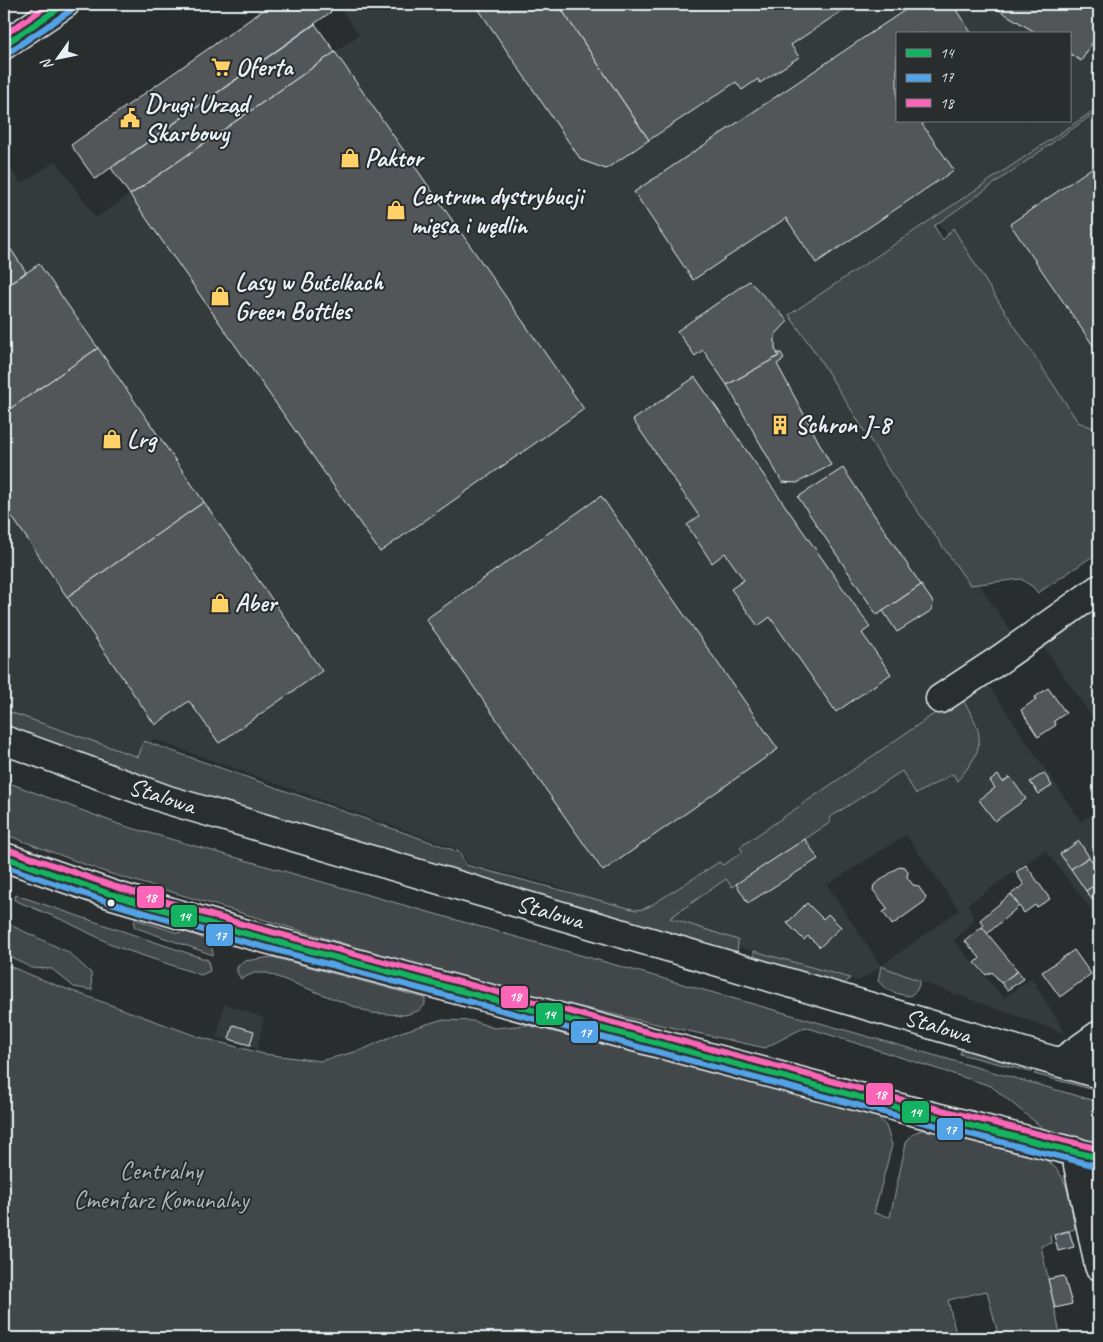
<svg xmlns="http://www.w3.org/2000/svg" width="1103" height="1342" viewBox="0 0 1103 1342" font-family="Caveat,sans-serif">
  <rect width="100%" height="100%" fill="#2a2d2e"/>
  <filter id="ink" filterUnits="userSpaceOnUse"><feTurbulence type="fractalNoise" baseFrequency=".02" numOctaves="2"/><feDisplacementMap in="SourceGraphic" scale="10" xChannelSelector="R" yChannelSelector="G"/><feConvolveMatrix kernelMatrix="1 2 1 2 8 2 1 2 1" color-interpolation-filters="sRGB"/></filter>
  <g filter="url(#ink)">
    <g fill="#363a3b" fill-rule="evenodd">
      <path d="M 337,4 L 1099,4 L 1099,459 L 937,220 L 796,312 L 1016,639 L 985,680 L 1081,822 L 1099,810 L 1099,913 L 1096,915 L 1045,850 L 968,904 L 974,919 L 954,941 L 1004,998 L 1031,978 L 1066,1034 L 881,967 L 859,981 L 655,923 L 554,885 L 469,864 L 460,850 L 153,739 L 144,765 L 4,713 L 4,159 L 21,184 L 56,161 L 96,218 L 359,35 ZM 897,34 L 1069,34 L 1069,121 L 897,121 ZM 906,835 L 959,910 L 881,966 L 827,885 Z"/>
      <path d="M 1099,605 L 1099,727 L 1041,643 Z"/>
      <path d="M 224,1004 L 264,1018 L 257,1049 L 217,1037 Z"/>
    </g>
    <g fill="#424648" stroke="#959ca0">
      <path d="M 1099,107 L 1099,110 L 934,226 L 943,240 L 953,228 L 991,290 L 1078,422 L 1096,429 L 1099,433 L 1099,552 L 1038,593 L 1033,587 L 1021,579 L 970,585 L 892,475 L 817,355 L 789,315 Z"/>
      <path d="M 960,696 C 985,733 987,747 957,781 L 953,774 L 916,794 L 902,771 L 829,818 L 831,822 L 732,887 L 726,879 L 670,918 L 738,940 L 737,954 L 94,768 L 4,731 L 4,710 L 138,757 L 144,741 L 459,852 L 466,865 L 636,910 L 643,909 L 650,906 L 719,862 L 723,865 L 743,852 L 740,847 Z"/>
      <path d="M 4,781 L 121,825 L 1099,1102 L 1099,1145 L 1045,1130 L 991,1086 L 805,1027 L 765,1048 L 485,986 L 105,872 L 4,834 Z"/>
      <path d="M 16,895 L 208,960 L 210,971 L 201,975 L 117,947 L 65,921 L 14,900 Z"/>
      <path d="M 135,919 L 178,933 L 184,931 C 196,935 213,940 213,955 L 134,927 Z"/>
      <path d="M 4,922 L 68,952 L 91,973 L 92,990 L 74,987 L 52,969 L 31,968 L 4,953 Z"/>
      <path d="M 754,951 L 850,978 L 844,985 L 754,959 Z"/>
      <path d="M 272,957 L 425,998 L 425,1005 L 418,1011 L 405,1015 L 371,1013 L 267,973 L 254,973 L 241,979 L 237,972 L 237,967 L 244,961 Z"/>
      <path d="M 4,964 L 53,984 L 199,1037 L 264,1054 L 320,1061 L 362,1050 L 401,1032 L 440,1020 L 473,1021 L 494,1028 L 527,1025 L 874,1113 L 886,1126 L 892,1145 L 874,1213 L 890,1217 L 906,1143 C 912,1133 917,1130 929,1129 L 1039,1156 C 1070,1171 1069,1199 1075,1229 L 1050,1235 L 1051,1243 L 1041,1246 L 1061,1338 L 999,1338 L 987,1291 L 948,1300 L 957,1338 L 4,1338 Z"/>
      <path d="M 881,966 L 920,981 L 917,990 L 910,996 C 897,994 887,992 878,981 Z"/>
      <path d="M 963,1044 L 1039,1063 L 1031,1072 L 960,1054 Z"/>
      <path d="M 1044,1065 L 1094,1078 L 1091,1089 L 1034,1074 Z"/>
    </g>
    <g fill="#535759" stroke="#e8f1f8">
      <path d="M 272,4 L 326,4 L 331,12 L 95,179 L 71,145 Z"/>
      <path d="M 475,4 L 558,4 L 649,140 L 606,169 L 581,160 Z"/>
      <path d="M 558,4 L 852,4 L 791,45 L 799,57 L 760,83 L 758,79 L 742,90 L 736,82 L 649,140 Z"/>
      <path d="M 914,4 L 952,4 L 972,34 L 897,34 L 897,121 L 926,121 L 922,124 L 954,170 L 816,263 L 786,218 L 693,280 L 634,192 Z"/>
      <path d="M 989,4 L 1088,4 L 1099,11 L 1099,32 L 1081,61 L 1069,53 L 1069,34 L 1038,34 Z"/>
      <path d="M 315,24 L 335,52 L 130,195 L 111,168 Z"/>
      <path d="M 335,52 L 584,409 L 380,552 L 130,195 Z"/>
      <path d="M 1099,163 L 1099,354 L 1010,224 Z"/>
      <path d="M 4,239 L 26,272 L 4,288 Z"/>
      <path d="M 39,264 L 98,348 L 4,413 L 4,288 Z"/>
      <path d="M 749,281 L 788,321 L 775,335 L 775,349 L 779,356 L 727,385 L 703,350 L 695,356 L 677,331 Z"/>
      <path d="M 98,348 L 204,502 L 67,597 L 4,505 L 4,413 Z"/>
      <path d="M 777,353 L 781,353 L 784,359 L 777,364 L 831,465 L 797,483 L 782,482 L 727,385 L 779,356 Z"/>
      <path d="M 695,377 L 870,627 L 862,633 L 891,674 L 836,712 L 770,617 L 758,626 L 731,589 L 744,580 L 725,553 L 712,563 L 687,525 L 699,516 L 633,420 Z"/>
      <path d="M 843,468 L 921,585 L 877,615 L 798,497 Z"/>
      <path d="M 601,496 L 778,749 L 603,871 L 426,619 Z"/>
      <path d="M 204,502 L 322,671 L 219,743 L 189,701 L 155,725 L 67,597 Z"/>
      <path d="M 921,585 L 933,602 L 932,610 L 897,632 L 883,611 Z"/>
      <path d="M 1048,688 L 1066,713 L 1054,721 L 1056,725 L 1038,737 L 1021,710 L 1036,699 L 1035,697 Z"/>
      <path d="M 1044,773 L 1052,786 L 1039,794 L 1030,782 Z"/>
      <path d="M 998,775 L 1003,782 L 1010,777 L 1026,799 L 995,821 L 979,800 L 995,788 L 990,781 Z"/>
      <path d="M 805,839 L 818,859 L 748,903 L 736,884 Z"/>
      <path d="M 1079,841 L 1089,857 L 1071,869 L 1060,854 Z"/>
      <path d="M 1089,857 L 1099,871 L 1099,882 L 1086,891 L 1071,869 Z"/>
      <path d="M 1026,865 L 1050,899 L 1037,907 L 1035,905 L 1024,913 L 1011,894 L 1024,885 L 1016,872 Z"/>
      <path d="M 900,866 L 905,867 L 908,872 L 907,877 L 913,885 L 918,886 L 926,897 L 924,902 L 892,925 L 883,912 L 888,909 L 873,890 L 874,885 Z"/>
      <path d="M 1099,882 L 1099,905 L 1097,906 L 1086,891 Z"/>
      <path d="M 1011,894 L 1019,906 L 987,934 L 982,927 L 984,925 L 980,920 Z"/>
      <path d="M 807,903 L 823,919 L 828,914 L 841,927 L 820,947 L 808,936 L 804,940 L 787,923 Z"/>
      <path d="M 982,927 L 1018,971 L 1001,983 L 992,972 L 986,975 L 975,963 L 980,958 L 965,941 Z"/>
      <path d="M 1074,950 L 1091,974 L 1060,997 L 1042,972 Z"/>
      <path d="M 1018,971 L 1024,979 L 1007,990 L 1001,983 Z"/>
      <path d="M 233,1025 L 254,1031 L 250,1045 L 229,1039 Z"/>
      <path d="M 1069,1231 L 1074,1247 L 1058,1251 L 1054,1235 Z"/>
      <path d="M 1064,1276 L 1072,1304 L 1055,1308 L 1048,1279 Z"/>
    </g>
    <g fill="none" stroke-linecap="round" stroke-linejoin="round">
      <defs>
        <g id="minor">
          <path d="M 4,45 L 65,4"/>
          <path d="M 940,699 L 999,660 L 1099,589"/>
          <path d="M 4,740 L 168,800 L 1099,1074"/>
          <path d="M 4,857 L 113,895 L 236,931 L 908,1110 L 1099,1158"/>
          <path d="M 1061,1062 L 1099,1035"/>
          <path d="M 1075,1151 L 1099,1266"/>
        </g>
      </defs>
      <use href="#minor" stroke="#e8f1f8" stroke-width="31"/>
      <use href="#minor" stroke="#2a2d2e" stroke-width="28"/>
      <defs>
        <g id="bus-1">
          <path d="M 4,45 L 65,4"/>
          <path d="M 4,857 L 113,895 L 236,931 L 908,1110 L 1099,1158"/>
        </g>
        <g id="bus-2">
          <path d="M 9,52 L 70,11"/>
          <path d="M 4,866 L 111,903 L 234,939 L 906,1118 L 1097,1166"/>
        </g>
        <g id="bus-3">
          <path d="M 4,35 L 50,4"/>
          <path d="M 7,849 L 116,887 L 238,923 L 910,1102 L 1099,1149"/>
        </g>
      </defs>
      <use href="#bus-1" stroke="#2a2d2e" stroke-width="10"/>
      <use href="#bus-2" stroke="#2a2d2e" stroke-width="10"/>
      <use href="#bus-3" stroke="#2a2d2e" stroke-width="10"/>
      <use href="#bus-1" stroke="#13b361" stroke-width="6"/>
      <use href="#bus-2" stroke="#53a3e8" stroke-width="6"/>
      <use href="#bus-3" stroke="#fa66b7" stroke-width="6"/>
    </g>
  </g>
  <defs>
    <symbol id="supermarket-bare" viewBox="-9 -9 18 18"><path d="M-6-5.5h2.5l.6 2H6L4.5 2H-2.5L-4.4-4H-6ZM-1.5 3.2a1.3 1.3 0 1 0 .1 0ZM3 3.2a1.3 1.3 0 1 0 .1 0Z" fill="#ffd166" stroke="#2a2d2e" stroke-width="2.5" paint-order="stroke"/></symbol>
    <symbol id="civic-bare" viewBox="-9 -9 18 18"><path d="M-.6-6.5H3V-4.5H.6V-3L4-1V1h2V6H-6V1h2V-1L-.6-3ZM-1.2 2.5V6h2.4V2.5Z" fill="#ffd166" stroke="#2a2d2e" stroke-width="2.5" paint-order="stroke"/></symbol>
    <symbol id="shop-bare" viewBox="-9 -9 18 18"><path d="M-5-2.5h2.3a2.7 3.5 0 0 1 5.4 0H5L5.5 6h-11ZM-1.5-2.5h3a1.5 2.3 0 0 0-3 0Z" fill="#ffd166" stroke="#2a2d2e" stroke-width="2.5" paint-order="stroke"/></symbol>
    <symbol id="building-bare" viewBox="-9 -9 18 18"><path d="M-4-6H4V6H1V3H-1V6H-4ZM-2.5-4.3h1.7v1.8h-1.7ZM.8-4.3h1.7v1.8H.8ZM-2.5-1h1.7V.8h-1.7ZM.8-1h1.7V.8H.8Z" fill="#ffd166" stroke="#2a2d2e" stroke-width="2.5" paint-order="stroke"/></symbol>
  </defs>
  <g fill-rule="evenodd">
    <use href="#supermarket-bare" x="207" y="53" width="28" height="28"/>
    <use href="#civic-bare" x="116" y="104" width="28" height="28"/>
    <use href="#shop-bare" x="336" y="144" width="28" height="28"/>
    <use href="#shop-bare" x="382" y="196" width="28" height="28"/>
    <use href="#shop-bare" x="206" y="282" width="28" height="28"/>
    <use href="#building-bare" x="766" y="411" width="28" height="28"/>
    <use href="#shop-bare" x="98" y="425" width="28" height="28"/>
    <use href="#shop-bare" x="206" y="589" width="28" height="28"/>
  </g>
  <circle fill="#e8f1f8" stroke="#2a2d2e" stroke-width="2" cx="111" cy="903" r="4.5"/>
  <g text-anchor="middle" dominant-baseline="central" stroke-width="4" stroke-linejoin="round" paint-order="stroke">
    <g font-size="25" font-weight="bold" fill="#e8f1f8" stroke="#2a2d2e" text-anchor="start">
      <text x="236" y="67">Oferta</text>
      <text x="145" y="104">Drugi Urząd<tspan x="145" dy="29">Skarbowy</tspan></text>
      <text x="365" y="158">Paktor</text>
      <text x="411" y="196">Centrum dystrybucji<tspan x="411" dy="29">mięsa i wędlin</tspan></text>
      <text x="235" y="282">Lasy w Butelkach<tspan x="235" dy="29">Green Bottles</tspan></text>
      <text x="795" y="425">Schron J-8</text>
      <text x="127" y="439">Lrg</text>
      <text x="235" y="603">Aber</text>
    </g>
    <g font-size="25" fill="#e8f1f8" stroke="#2a2d2e">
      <text transform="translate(162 796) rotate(18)">Stalowa</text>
      <text transform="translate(550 912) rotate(16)">Stalowa</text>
      <text transform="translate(938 1026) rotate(17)">Stalowa</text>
    </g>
    <g font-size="25" fill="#aeb5ba" stroke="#2a2d2e">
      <text x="161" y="1171">Centralny<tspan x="161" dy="29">Cmentarz Komunalny</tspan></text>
    </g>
  </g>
  <g stroke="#2a2d2e" stroke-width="2">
    <rect x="136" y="885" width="29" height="24" rx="5" fill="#fa66b7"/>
    <rect x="170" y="904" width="28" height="24" rx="5" fill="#13b361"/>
    <rect x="205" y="923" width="29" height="24" rx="5" fill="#53a3e8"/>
    <rect x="500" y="985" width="29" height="24" rx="5" fill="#fa66b7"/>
    <rect x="535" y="1002" width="29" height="24" rx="5" fill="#13b361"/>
    <rect x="570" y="1020" width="29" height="24" rx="5" fill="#53a3e8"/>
    <rect x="865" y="1082" width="29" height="24" rx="5" fill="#fa66b7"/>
    <rect x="901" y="1100" width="29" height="24" rx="5" fill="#13b361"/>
    <rect x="936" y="1117" width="28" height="24" rx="5" fill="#53a3e8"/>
  </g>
  <g font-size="14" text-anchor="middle" font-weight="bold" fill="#fff">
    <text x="150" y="902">18</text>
    <text x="184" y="921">14</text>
    <text x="220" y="940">17</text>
    <text x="515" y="1001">18</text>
    <text x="549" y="1019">14</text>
    <text x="585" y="1037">17</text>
    <text x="880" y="1099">18</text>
    <text x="915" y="1117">14</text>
    <text x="950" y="1134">17</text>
  </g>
  <rect width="1103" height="1342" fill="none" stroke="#2a2d2e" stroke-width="20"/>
  <rect x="10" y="10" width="1083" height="1322" fill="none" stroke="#e8f1f8" stroke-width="2" filter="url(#ink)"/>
  <rect x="896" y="32" width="175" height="90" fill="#2a2d2e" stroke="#767b7f"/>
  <rect x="906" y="49" width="25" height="8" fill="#13b361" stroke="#767b7f"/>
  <text x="940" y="58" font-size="15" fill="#e8f1f8">14</text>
  <rect x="906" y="74" width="25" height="8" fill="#53a3e8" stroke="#767b7f"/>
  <text x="940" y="82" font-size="15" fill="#e8f1f8">17</text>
  <rect x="906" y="99" width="25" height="8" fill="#fa66b7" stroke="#767b7f"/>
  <text x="940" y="108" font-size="15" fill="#e8f1f8">18</text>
  <g transform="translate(58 58) rotate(237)" stroke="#2a2d2e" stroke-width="4" paint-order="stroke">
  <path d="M0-4L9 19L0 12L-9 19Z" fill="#e8f1f8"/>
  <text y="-8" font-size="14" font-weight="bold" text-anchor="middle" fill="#e8f1f8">N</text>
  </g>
</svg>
